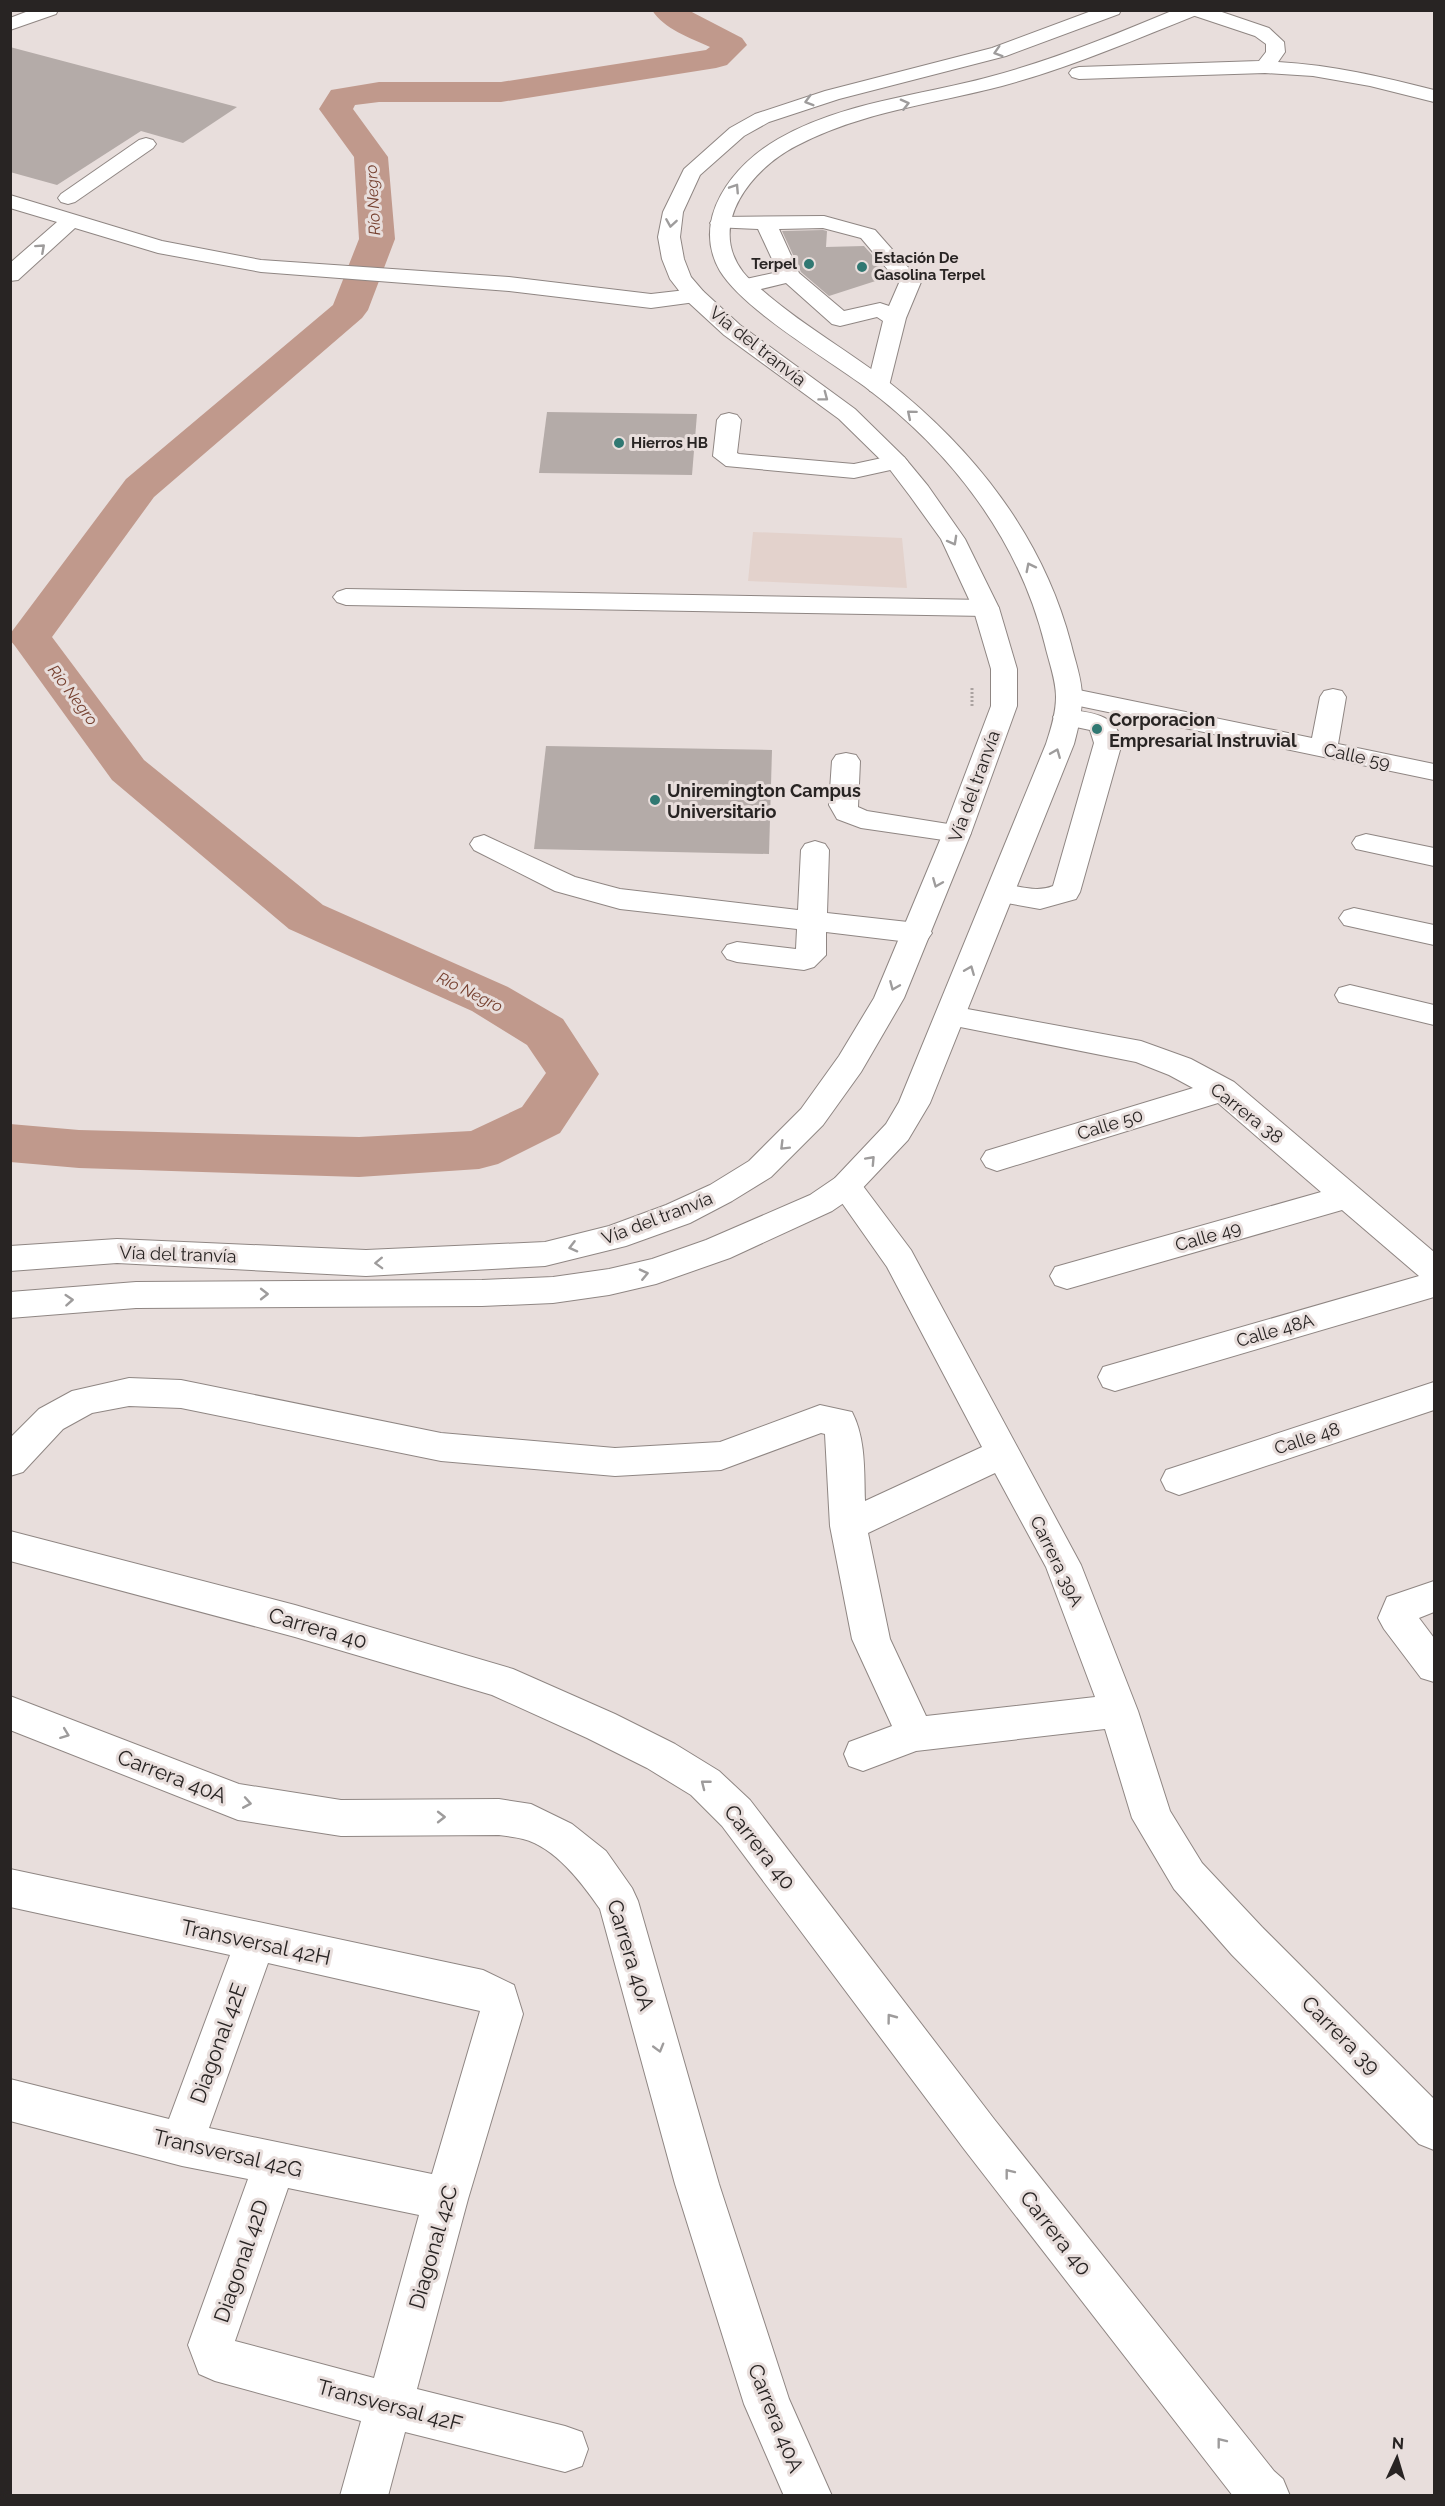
<svg xmlns="http://www.w3.org/2000/svg" width="1445" height="2506" viewBox="0 0 1445 2506" font-family="Raleway,sans-serif">
  <rect width="100%" height="100%" fill="#e8dedc"/>
  <path fill="#e3d2cc" d="M 753,532 L 902,538 L 907,588 L 748,581 Z"/>
  <g fill="none" stroke-linecap="round" stroke-linejoin="round">
    <path fill="#c0998c" fill-rule="evenodd" d="M 652,10 L 688,10 L 742,38 L 747,45 L 727,65 L 716,68 L 501,102 L 379,102 L 355,105 L 353,109 L 388,157 L 395,239 L 368,310 L 362,318 L 154,497 L 52,637 L 144,760 L 323,905 L 508,987 L 563,1019 L 599,1074 L 560,1133 L 498,1164 L 479,1169 L 359,1177 L 79,1168 L 10,1162 L 10,1124 L 79,1130 L 359,1137 L 471,1131 L 522,1107 L 546,1073 L 527,1045 L 472,1011 L 289,929 L 112,780 L 15,646 L 10,640 L 10,634 L 126,479 L 333,305 L 359,239 L 354,157 L 319,109 L 331,90 L 379,82 L 501,82 L 706,50 L 710,47 C 690,38 664,29 652,10 Z"/>
  </g>
  <g fill="#b4aba8">
    <path d="M 10,47 L 237,107 L 183,143 L 141,131 L 57,185 L 10,172 Z"/>
    <path d="M 823,230 L 827,231 L 826,247 L 864,246 L 891,276 L 829,296 L 801,272 L 782,231 Z"/>
    <path d="M 547,412 L 697,414 L 692,475 L 539,473 Z"/>
    <path d="M 546,746 L 772,750 L 769,854 L 534,849 Z"/>
  </g>
  <g fill="none" stroke-linecap="round" stroke-linejoin="round">
    <defs>
      <g id="minor">
        <path d="M 31,10 L 58,10 L 56,14 L 10,30 L 10,18 Z"/>
        <path d="M 1187,10 L 1216,10 L 1269,28 L 1284,42 L 1285,52 L 1278,62 C 1332,65 1383,77 1434,90 L 1434,102 L 1370,86 L 1313,76 L 1265,73 L 1079,79 L 1072,77 L 1069,73 L 1072,69 L 1079,67 L 1259,61 L 1266,52 L 1266,44 L 1255,36 L 1189,14 Z"/>
        <path d="M 146,138 L 153,140 L 156,144 L 153,148 L 75,202 L 68,204 L 61,202 L 58,198 L 61,194 L 139,140 Z"/>
        <path d="M 10,195 L 162,241 L 261,260 L 509,277 L 651,294 L 695,289 L 703,291 L 706,296 L 703,301 L 651,308 L 509,291 L 261,272 L 158,253 L 75,228 L 18,280 L 10,281 L 10,263 L 57,222 L 10,208 Z"/>
        <path d="M 824,216 L 875,230 L 921,282 L 906,318 L 889,386 L 886,391 L 878,393 L 870,391 L 867,386 L 883,321 L 877,317 L 840,326 L 832,324 L 786,283 L 745,293 L 737,291 L 734,286 L 737,281 L 778,272 L 758,229 L 713,227 L 710,223 L 713,219 L 720,217 ZM 823,228 L 861,238 L 899,283 L 889,306 L 880,303 L 844,311 L 799,273 L 779,229 Z"/>
        <path d="M 729,413 L 737,415 L 741,420 L 737,453 L 739,454 L 854,464 L 896,455 L 904,457 L 908,462 L 904,467 L 854,478 L 726,466 L 713,456 L 717,420 L 721,415 Z"/>
        <path d="M 346,589 L 986,600 L 995,603 L 999,608 L 995,613 L 986,616 L 346,605 L 337,602 L 333,597 L 337,592 Z"/>
        <path d="M 1069,688 L 1312,738 L 1320,697 L 1324,691 L 1333,689 L 1342,691 L 1346,697 L 1338,744 L 1434,764 L 1434,780 L 1060,702 L 1056,696 L 1060,690 Z"/>
        <path d="M 1066,709 C 1091,713 1116,713 1122,743 L 1080,892 L 1076,899 L 1040,909 L 990,900 L 986,893 L 990,886 C 1011,880 1031,895 1053,886 L 1094,743 L 1090,730 L 1057,723 L 1053,717 L 1057,711 Z"/>
        <path d="M 846,753 L 856,755 L 860,761 L 858,807 L 867,811 L 967,827 L 971,833 L 967,839 L 957,842 L 861,828 L 837,819 L 829,805 L 832,761 L 836,755 Z"/>
        <path d="M 1366,834 L 1434,848 L 1434,866 L 1356,849 L 1352,843 L 1356,837 Z"/>
        <path d="M 484,835 L 575,877 L 620,889 L 798,910 L 801,850 L 805,844 L 815,841 L 825,844 L 829,850 L 827,913 L 917,923 L 927,926 L 932,933 L 927,940 L 917,943 L 826,932 L 826,955 L 814,967 L 804,970 L 737,962 L 727,959 L 722,952 L 727,945 L 737,942 L 796,949 L 797,929 L 620,909 L 555,891 L 474,850 L 470,844 L 474,838 Z"/>
        <path d="M 1354,908 L 1434,925 L 1434,945 L 1344,925 L 1339,918 L 1344,911 Z"/>
        <path d="M 1350,985 L 1434,1005 L 1434,1025 L 1339,1002 L 1335,995 L 1339,988 Z"/>
        <path d="M 951,1006 L 1141,1041 L 1191,1059 L 1234,1082 L 1434,1252 L 1434,1297 L 1115,1391 L 1103,1387 L 1098,1377 L 1103,1367 L 1419,1276 L 1342,1210 L 1067,1289 L 1055,1285 L 1050,1276 L 1055,1267 L 1321,1192 L 1218,1103 L 997,1171 L 986,1167 L 981,1159 L 986,1151 L 1193,1088 L 1169,1075 L 1136,1062 L 940,1023 L 936,1016 L 940,1009 Z"/>
        <path d="M 846,1174 L 857,1178 L 911,1250 L 1081,1565 L 1138,1711 L 1170,1811 L 1202,1863 L 1262,1927 L 1434,2099 L 1434,2150 L 1419,2144 L 1232,1955 L 1174,1889 L 1132,1818 L 1105,1729 L 916,1751 L 863,1771 L 849,1766 L 844,1754 L 849,1742 L 892,1726 L 852,1639 L 830,1526 L 825,1434 L 821,1433 L 721,1470 L 615,1476 L 441,1461 L 181,1408 L 129,1406 L 92,1413 L 63,1429 L 23,1472 L 10,1476 L 10,1438 L 39,1409 L 72,1391 L 129,1378 L 181,1380 L 441,1433 L 615,1448 L 720,1442 L 820,1405 L 852,1412 C 866,1439 864,1472 865,1501 L 982,1447 L 887,1267 L 830,1186 L 835,1178 ZM 995,1473 L 1046,1567 L 1095,1697 L 926,1716 L 890,1639 L 868,1533 Z"/>
        <path d="M 1434,1382 L 1434,1410 L 1179,1495 L 1166,1490 L 1161,1480 L 1166,1470 Z"/>
        <path d="M 1434,1581 L 1434,1612 L 1419,1618 L 1434,1638 L 1434,1682 L 1421,1678 L 1384,1629 L 1378,1618 L 1387,1597 Z"/>
        <path d="M 10,1869 L 483,1970 L 514,1985 L 523,2014 L 468,2199 L 417,2389 L 565,2426 L 582,2432 L 588,2449 L 582,2466 L 565,2472 L 405,2432 L 388,2496 L 340,2496 L 361,2421 L 215,2381 L 199,2374 L 188,2345 L 248,2179 L 182,2166 L 10,2121 L 10,2079 L 169,2119 L 230,1955 L 10,1907 ZM 268,1963 L 480,2011 L 432,2174 L 209,2128 ZM 288,2188 L 419,2215 L 374,2378 L 235,2341 Z"/>
      </g>
      <g id="major">
        <path d="M 1094,10 L 1121,10 L 1119,14 L 1006,56 L 839,99 L 769,122 L 744,136 L 700,175 L 683,212 L 680,237 L 684,259 L 691,277 L 703,291 L 740,325 L 855,409 L 904,457 L 928,486 L 965,539 L 999,608 L 1017,669 L 1017,706 L 971,833 L 904,998 L 861,1072 L 823,1125 L 771,1177 L 732,1201 L 690,1223 L 626,1246 L 545,1266 L 366,1276 L 117,1263 L 10,1271 L 10,1246 L 117,1239 L 366,1250 L 545,1242 L 609,1226 L 666,1205 L 710,1185 L 749,1161 L 801,1109 L 839,1056 L 874,998 L 943,833 L 991,706 L 991,669 L 973,608 L 941,539 L 910,496 L 888,467 L 839,419 L 724,335 L 687,301 L 670,279 L 662,259 L 658,237 L 663,212 L 684,169 L 730,128 L 755,114 L 825,91 L 992,48 Z"/>
        <path d="M 1174,10 L 1201,10 L 1199,14 C 1134,40 1069,68 1002,86 C 933,104 860,112 796,146 C 753,168 706,224 743,272 C 750,281 760,288 769,296 C 806,327 848,351 886,380 C 973,448 1043,536 1071,644 C 1075,661 1082,679 1082,697 C 1082,713 1078,729 1074,744 L 930,1103 L 908,1140 L 857,1194 L 832,1211 L 730,1258 L 656,1284 L 609,1295 L 553,1303 L 482,1306 L 136,1308 L 10,1318 L 10,1292 L 136,1282 L 482,1280 L 553,1277 L 609,1269 L 652,1259 L 706,1240 L 810,1195 L 835,1178 L 886,1124 L 899,1102 L 1046,744 C 1051,729 1056,713 1056,697 C 1056,680 1049,662 1045,645 C 1019,539 951,451 864,386 C 826,358 744,310 720,271 C 690,219 733,165 778,139 C 842,102 919,96 989,77 C 1053,60 1114,35 1174,10 Z"/>
        <path d="M 10,1531 L 295,1605 L 513,1669 L 615,1714 L 675,1744 L 719,1771 L 750,1800 L 994,2119 L 1274,2471 L 1283,2479 L 1290,2496 L 1233,2496 L 964,2149 L 722,1826 L 691,1795 L 647,1768 L 587,1738 L 492,1695 L 295,1637 L 10,1561 Z"/>
        <path d="M 10,1696 L 239,1784 L 341,1800 L 499,1799 L 531,1804 L 572,1824 L 606,1851 L 632,1888 L 638,1901 L 719,2184 L 789,2399 L 832,2496 L 784,2496 L 744,2404 L 675,2184 L 600,1909 C 582,1883 555,1847 523,1839 C 515,1837 507,1836 499,1835 L 341,1836 L 238,1820 L 10,1730 Z"/>
      </g>
    </defs>
    <use href="#minor" stroke="#8f8683" stroke-width="2"/>
    <use href="#major" stroke="#8f8683" stroke-width="2"/>
    <path stroke="#aaa2a0" stroke-width="3" stroke-dasharray="2 2" stroke-linecap="butt" d="M 972,688 L 972,707"/>
    <use href="#minor" fill="#fff" fill-rule="evenodd"/>
    <use href="#major" fill="#fff" fill-rule="evenodd"/>
  </g>
  <defs><path id="oneway-chevron" d="M-2-3.5L2.5 0L-2 3.5" fill="none" stroke-width="1.6" stroke-linecap="round" stroke-linejoin="round" transform="scale(1.5)"/></defs>
  <g stroke="#9e9c9c">
    <use href="#oneway-chevron" transform="translate(998 52) rotate(163)"/>
    <use href="#oneway-chevron" transform="translate(809 101) rotate(164)"/>
    <use href="#oneway-chevron" transform="translate(905 104) rotate(-14)"/>
    <use href="#oneway-chevron" transform="translate(735 188) rotate(-57)"/>
    <use href="#oneway-chevron" transform="translate(671 223) rotate(99)"/>
    <use href="#oneway-chevron" transform="translate(41 248) rotate(-42)"/>
    <use href="#oneway-chevron" transform="translate(824 397) rotate(37)"/>
    <use href="#oneway-chevron" transform="translate(911 414) rotate(-140)"/>
    <use href="#oneway-chevron" transform="translate(953 541) rotate(61)"/>
    <use href="#oneway-chevron" transform="translate(1030 567) rotate(-117)"/>
    <use href="#oneway-chevron" transform="translate(1056 753) rotate(-68)"/>
    <use href="#oneway-chevron" transform="translate(937 883) rotate(112)"/>
    <use href="#oneway-chevron" transform="translate(970 970) rotate(-68)"/>
    <use href="#oneway-chevron" transform="translate(894 986) rotate(113)"/>
    <use href="#oneway-chevron" transform="translate(784 1146) rotate(135)"/>
    <use href="#oneway-chevron" transform="translate(871 1160) rotate(-47)"/>
    <use href="#oneway-chevron" transform="translate(573 1247) rotate(166)"/>
    <use href="#oneway-chevron" transform="translate(379 1263) rotate(178)"/>
    <use href="#oneway-chevron" transform="translate(644 1274) rotate(-13)"/>
    <use href="#oneway-chevron" transform="translate(264 1294)"/>
    <use href="#oneway-chevron" transform="translate(69 1300) rotate(-4)"/>
    <use href="#oneway-chevron" transform="translate(65 1734) rotate(21)"/>
    <use href="#oneway-chevron" transform="translate(705 1784) rotate(-142)"/>
    <use href="#oneway-chevron" transform="translate(247 1803) rotate(10)"/>
    <use href="#oneway-chevron" transform="translate(441 1817)"/>
    <use href="#oneway-chevron" transform="translate(891 2018) rotate(-127)"/>
    <use href="#oneway-chevron" transform="translate(659 2048) rotate(74)"/>
    <use href="#oneway-chevron" transform="translate(1009 2173) rotate(-128)"/>
    <use href="#oneway-chevron" transform="translate(1221 2442) rotate(-128)"/>
  </g>
  <g fill="#307872" stroke="#e8dedc" stroke-width="2">
    <circle cx="809" cy="264" r="6"/>
    <circle cx="862" cy="267" r="6"/>
    <circle cx="619" cy="443" r="6"/>
    <circle cx="1097" cy="729" r="6"/>
    <circle cx="655" cy="800" r="6"/>
  </g>
  <g text-anchor="middle" dominant-baseline="central" stroke-width="6" stroke-linejoin="round" paint-order="stroke">
    <g font-size="15" font-weight="bold" fill="#282423" stroke="#e8dedc" text-anchor="start">
      <text x="874" y="258">Estación De<tspan x="874" dy="17">Gasolina Terpel</tspan></text>
      <text x="797" y="264" text-anchor="end">Terpel</text>
      <text x="631" y="443">Hierros HB</text>
    </g>
    <g font-size="16" font-style="italic" fill="#76402f" stroke="#e8dedc">
      <text transform="translate(373 200) rotate(-93)">Río Negro</text>
      <text transform="translate(73 695) rotate(53)">Río Negro</text>
      <text transform="translate(470 992) rotate(26)">Río Negro</text>
    </g>
    <g font-size="18" fill="#282423" stroke="#e8dedc">
      <text transform="translate(758 346) rotate(38)">Vía del tranvía</text>
      <text transform="translate(1357 756) rotate(12)">Calle 59</text>
      <text transform="translate(974 786) rotate(-70)">Vía del tranvía</text>
      <text transform="translate(1247 1113) rotate(38)">Carrera 38</text>
      <text transform="translate(1110 1124) rotate(-17)">Calle 50</text>
      <text transform="translate(657 1218) rotate(-21)">Vía del tranvía</text>
      <text transform="translate(1208 1236) rotate(-16)">Calle 49</text>
      <text transform="translate(178 1254) rotate(2)">Vía del tranvía</text>
      <text transform="translate(1275 1330) rotate(-16)">Calle 48A</text>
      <text transform="translate(1307 1438) rotate(-18)">Calle 48</text>
      <text transform="translate(1057 1561) rotate(64)">Carrera 39A</text>
    </g>
    <g font-size="18" font-weight="bold" fill="#282423" stroke="#e8dedc" text-anchor="start">
      <text x="1109" y="719">Corporacion<tspan x="1109" dy="21">Empresarial Instruvial</tspan></text>
      <text x="667" y="790">Uniremington Campus<tspan x="667" dy="21">Universitario</tspan></text>
    </g>
    <g font-size="21" fill="#282423" stroke="#e8dedc">
      <text transform="translate(318 1628) rotate(16)">Carrera 40</text>
      <text transform="translate(172 1776) rotate(21)">Carrera 40A</text>
      <text transform="translate(760 1847) rotate(52)">Carrera 40</text>
      <text transform="translate(256 1942) rotate(12)">Transversal 42H</text>
      <text transform="translate(631 1955) rotate(73)">Carrera 40A</text>
      <text transform="translate(1341 2035) rotate(45)">Carrera 39</text>
      <text transform="translate(218 2043) rotate(-70)">Diagonal 42E</text>
      <text transform="translate(228 2153) rotate(13)">Transversal 42G</text>
      <text transform="translate(1056 2233) rotate(52)">Carrera 40</text>
      <text transform="translate(433 2247) rotate(-74)">Diagonal 42C</text>
      <text transform="translate(241 2261) rotate(-71)">Diagonal 42D</text>
      <text transform="translate(390 2405) rotate(15)">Transversal 42F</text>
      <text transform="translate(776 2418) rotate(68)">Carrera 40A</text>
    </g>
  </g>
  <rect width="1445" height="2506" fill="none" stroke="#282423" stroke-width="24"/>
  <g transform="translate(1397 2458) rotate(4)" stroke="#e8dedc" stroke-width="4.5" paint-order="stroke">
  <path d="M0-4.5L10 22L0 15L-10 22Z" fill="#282423"/>
  <text y="-9" font-size="16" font-weight="bold" text-anchor="middle" fill="#282423">N</text>
  </g>
</svg>
